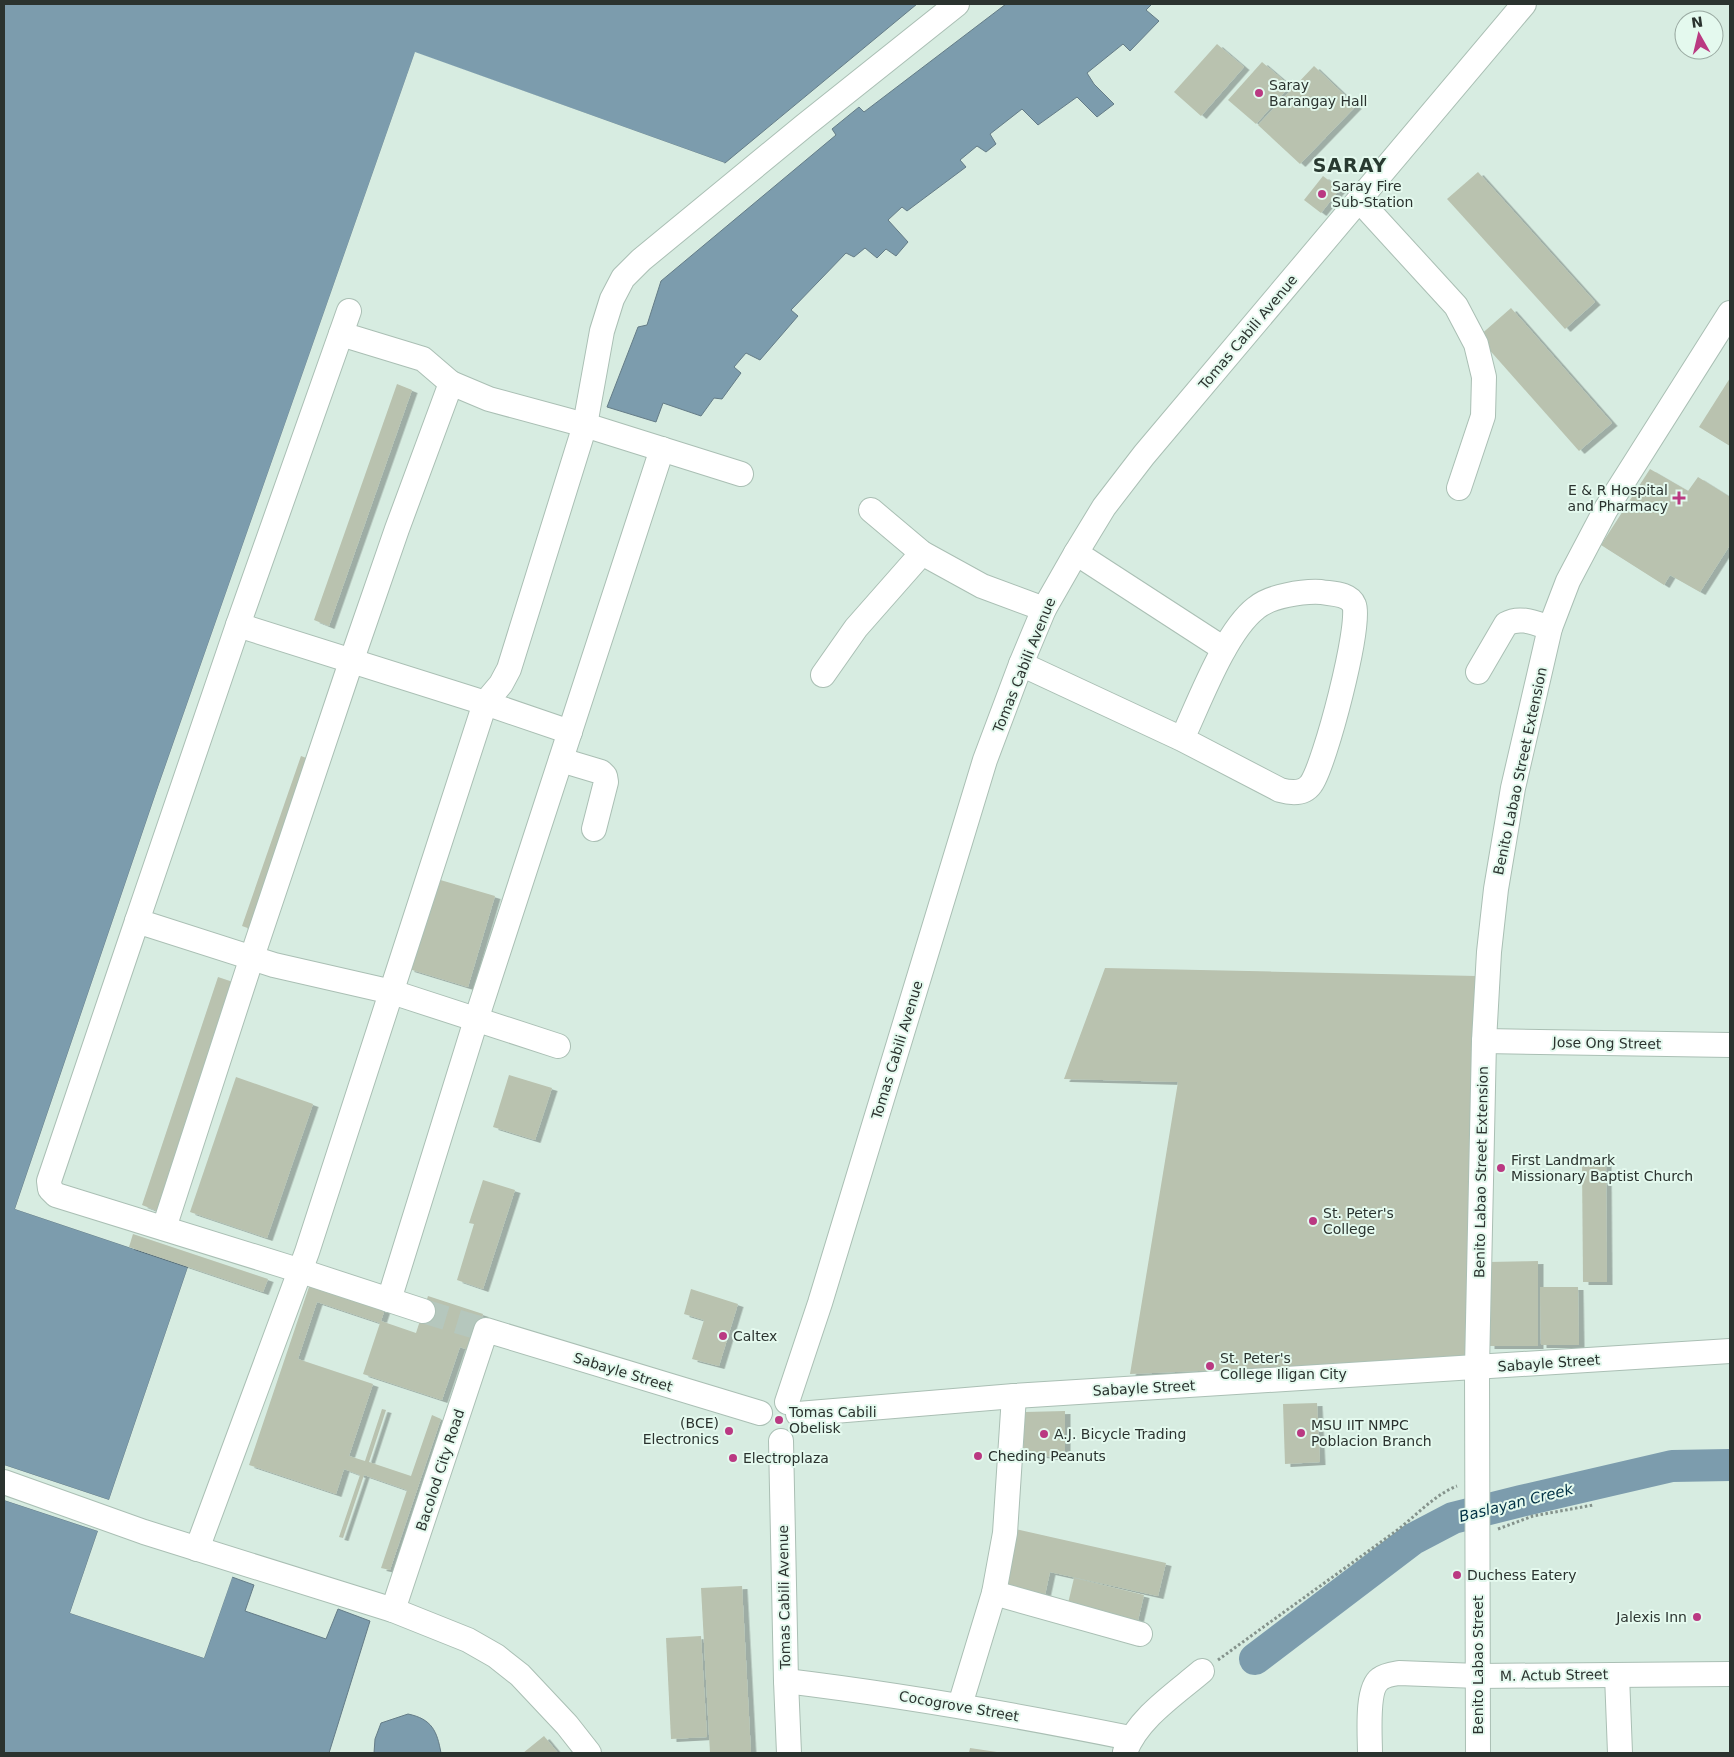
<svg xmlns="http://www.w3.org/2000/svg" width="1734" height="1757" viewBox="0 0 1734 1757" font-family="'DejaVu Sans',sans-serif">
  <defs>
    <filter id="shadow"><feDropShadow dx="5.5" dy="3" stdDeviation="0" flood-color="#0004"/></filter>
  </defs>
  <rect width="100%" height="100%" fill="#d7ece1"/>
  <g fill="#7c9cad" stroke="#647c87">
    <path d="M 4,4 L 917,4 L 725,163 L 415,53 L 157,790 L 15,1209 L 188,1267 L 109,1500 L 4,1465 Z"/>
    <path d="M 1006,4 L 1152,4 L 1146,10 L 1159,21 L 1130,51 L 1123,44 L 1087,73 L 1094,84 L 1114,104 L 1097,117 L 1077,97 L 1038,125 L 1022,109 L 990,134 L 996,144 L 986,152 L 977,146 L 960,160 L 966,167 L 907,211 L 902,207 L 888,220 L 908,242 L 896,256 L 886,249 L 877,258 L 865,248 L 854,257 L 846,253 L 791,310 L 798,316 L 760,360 L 746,353 L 734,367 L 741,373 L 722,399 L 714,398 L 701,416 L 663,403 L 656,422 L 607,407 L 638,327 L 647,325 L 661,281 L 836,135 L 832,129 L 859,107 L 864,112 Z"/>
    <path d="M 4,1500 L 98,1531 L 70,1613 L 204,1658 L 232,1577 L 254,1585 L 245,1611 L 326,1639 L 338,1609 L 370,1621 L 329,1753 L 4,1753 Z"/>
    <path d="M 408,1714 C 432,1719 437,1731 441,1753 L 374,1753 L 375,1739 L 381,1723 Z"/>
  </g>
  <g fill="#d7ece1">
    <path d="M 415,52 L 725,163 L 722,164 L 416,56 L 160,791 L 18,1207 L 189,1264 L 191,1268 L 111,1502 L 108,1502 L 4,1468 L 4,1465 L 109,1500 L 188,1267 L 15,1209 L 157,790 Z"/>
    <path d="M 4,1497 L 100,1530 L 73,1612 L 203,1655 L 229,1577 L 233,1575 L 204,1658 L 70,1613 L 98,1531 L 4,1500 Z"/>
  </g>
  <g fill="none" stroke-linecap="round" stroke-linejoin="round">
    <path stroke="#7c9cad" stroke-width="32" d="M 1255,1659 L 1413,1539 L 1453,1518 L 1521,1501 L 1672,1466 L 1730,1465"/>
  </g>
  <g fill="#b9c2af" filter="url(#shadow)">
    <path d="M 1217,44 L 1244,67 L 1201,116 L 1174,92 Z"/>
    <path d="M 1262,62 L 1290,86 L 1256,124 L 1228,100 Z"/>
    <path d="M 1314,66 L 1356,106 L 1300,164 L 1258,125 Z"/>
    <path d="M 1478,172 L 1595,302 L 1565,329 L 1447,199 Z"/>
    <path d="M 1323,176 L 1340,189 L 1321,213 L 1304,200 Z"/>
    <path d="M 1511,308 L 1612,423 L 1579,451 L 1478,337 Z"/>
    <path d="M 1730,378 L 1730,446 L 1699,427 Z"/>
    <path d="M 397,384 L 412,390 L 329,626 L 314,620 Z"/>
    <path d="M 1650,469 L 1688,491 L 1698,477 L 1730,497 L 1730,545 L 1700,592 L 1670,575 L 1664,585 L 1601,545 Z"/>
    <path d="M 301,756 L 314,761 L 256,931 L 242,926 Z"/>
    <path d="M 437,879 L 495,896 L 468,987 L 409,969 Z"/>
    <path d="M 1105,968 L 1477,976 L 1467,1359 L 1130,1374 L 1178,1082 L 1064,1079 Z"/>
    <path d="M 218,977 L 236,983 L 160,1212 L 142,1205 Z"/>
    <path d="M 509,1075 L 552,1088 L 535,1140 L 493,1127 Z"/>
    <path d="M 236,1077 L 313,1104 L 267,1238 L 190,1212 Z"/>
    <path d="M 1582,1162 L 1606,1162 L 1607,1282 L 1583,1282 Z"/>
    <path d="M 483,1180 L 515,1190 L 483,1289 L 457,1280 L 474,1224 L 469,1223 Z"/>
    <path d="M 133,1234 L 268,1279 L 263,1292 L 129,1247 Z"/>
    <path d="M 1538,1261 L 1538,1346 L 1489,1346 L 1488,1262 Z"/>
    <path d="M 310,1284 L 385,1309 L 381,1321 L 416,1333 L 428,1296 L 483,1314 L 471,1351 L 460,1347 L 442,1400 L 363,1374 L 380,1323 L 317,1302 L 298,1359 L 373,1384 L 349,1456 L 365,1461 L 382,1409 L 386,1410 L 369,1462 L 411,1476 L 432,1415 L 441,1419 L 390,1570 L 381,1568 L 407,1490 L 364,1475 L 343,1538 L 339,1537 L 360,1475 L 344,1469 L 336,1494 L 249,1465 Z"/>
    <path d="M 1540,1287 L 1578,1287 L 1579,1345 L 1541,1345 Z"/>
    <path d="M 691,1289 L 738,1304 L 719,1366 L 692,1359 L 704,1320 L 684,1314 Z"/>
    <path d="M 1317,1403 L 1320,1462 L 1285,1464 L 1283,1404 Z"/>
    <path d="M 1065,1411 L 1065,1459 L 1023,1452 L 1025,1412 Z"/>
    <path d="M 1011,1528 L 1166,1563 L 1158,1596 L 1050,1572 L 1045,1595 L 998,1585 Z"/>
    <path d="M 1074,1578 L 1144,1595 L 1136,1629 L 1066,1612 Z"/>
    <path d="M 742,1586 L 751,1753 L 710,1753 L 701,1588 Z"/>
    <path d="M 701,1636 L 707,1737 L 671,1739 L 666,1638 Z"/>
    <path d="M 544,1736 L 558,1753 L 523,1753 Z"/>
    <path d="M 970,1748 L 997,1752 L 997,1753 L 969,1753 Z"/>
  </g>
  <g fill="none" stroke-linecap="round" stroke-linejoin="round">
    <path stroke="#b5c7bd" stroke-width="24" stroke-dasharray="24 12" stroke-linecap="butt" d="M 423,1311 L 486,1330"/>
    <defs>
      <g id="minor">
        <path d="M 1359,200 L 1456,306 L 1476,344 L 1484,377 L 1483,416 L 1459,488"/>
        <path d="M 341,334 L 423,359 L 451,383 L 489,399 L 585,425 L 741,474"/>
        <path d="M 871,510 L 922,553 L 982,586 L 1044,609"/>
        <path d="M 1076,553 L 1224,649"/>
        <path d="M 238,625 L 485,703 L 570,732"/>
        <path d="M 1021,664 L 1182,739 L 1280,790 C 1291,793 1304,794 1311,784 C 1325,765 1362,623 1354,605 C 1349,593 1332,594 1321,592 C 1303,591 1270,596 1256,608 C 1225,632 1199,703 1182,739"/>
        <path d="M 1478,672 L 1506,624 C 1520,616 1535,623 1550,628"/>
        <path d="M 823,675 L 856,628 L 922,553"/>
        <path d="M 561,760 L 601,772 L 605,776 L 606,782 L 594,829"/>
        <path d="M 137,921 L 238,625 L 349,311"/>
        <path d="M 1484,1041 L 1730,1045"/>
        <path d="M 164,1228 L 252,957 L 351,662 L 397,529 L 451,383"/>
        <path d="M 389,1300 L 476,1020 L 662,449"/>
        <path d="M 423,1311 L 301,1271 L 56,1195 L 50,1189 L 49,1181 L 137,921 L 274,965 L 392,992 L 558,1046"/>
        <path d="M 787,1402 L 820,1303 L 985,760 L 1021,664 L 1044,609 L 1076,553 L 1104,507 L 1144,455 L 1524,4"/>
        <path d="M 798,1414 L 1014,1396 L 1730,1351"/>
        <path d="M 781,1441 L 786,1681 L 789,1753"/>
        <path d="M 4,1482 L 144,1532 L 393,1610 L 468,1640 L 496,1656 L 520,1675 L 567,1725 L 589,1753"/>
        <path d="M 197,1549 L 307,1252 L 485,703 L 501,684 L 509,669 L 585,425 L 602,331 L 612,299 L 623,278 L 641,260 L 804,126 L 957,4"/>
        <path d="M 994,1593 L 1140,1634"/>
        <path d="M 393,1610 L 486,1330 L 760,1413"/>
        <path d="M 1617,1675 L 1620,1753"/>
        <path d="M 786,1681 C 902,1695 1016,1715 1130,1738"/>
        <path d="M 960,1705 L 994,1593 L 1005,1533 L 1014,1396"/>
        <path d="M 1125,1752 C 1138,1718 1175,1694 1202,1671"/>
        <path d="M 1370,1753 C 1370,1736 1366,1689 1380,1679 C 1385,1675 1393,1674 1399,1673 L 1478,1676 L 1730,1674"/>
        <path d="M 1478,1753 L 1477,1368 L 1484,1041 L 1489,952 L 1496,889 L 1513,788 L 1550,628 L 1568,581 L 1606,509 L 1730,313"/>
      </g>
    </defs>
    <use href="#minor" stroke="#aabfb4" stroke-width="26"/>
    <g stroke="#84928b" stroke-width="3" stroke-dasharray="2.5 2.5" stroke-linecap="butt">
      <path d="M 1498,1529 L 1533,1516 L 1593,1505"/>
      <path d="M 1218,1660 C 1277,1617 1337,1574 1396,1531 C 1416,1516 1434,1495 1457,1486"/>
    </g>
    <use href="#minor" stroke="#fff" stroke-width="24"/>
  </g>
  <g fill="#ba3982" stroke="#e4f9ee" stroke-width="2">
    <circle cx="1259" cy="93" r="5"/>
    <circle cx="1322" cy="194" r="5"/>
    <path d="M1676.5 490.5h5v5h5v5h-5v5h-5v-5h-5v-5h5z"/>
    <circle cx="1501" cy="1168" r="5"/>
    <circle cx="1313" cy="1221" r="5"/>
    <circle cx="723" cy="1336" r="5"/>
    <circle cx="1210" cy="1366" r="5"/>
    <circle cx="779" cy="1420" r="5"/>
    <circle cx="729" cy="1431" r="5"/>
    <circle cx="1301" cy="1433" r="5"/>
    <circle cx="1044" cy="1434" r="5"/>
    <circle cx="978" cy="1456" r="5"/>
    <circle cx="733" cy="1458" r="5"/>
    <circle cx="1457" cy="1575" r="5"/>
    <circle cx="1697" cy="1617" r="5"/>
  </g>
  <g text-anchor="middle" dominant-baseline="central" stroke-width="4" stroke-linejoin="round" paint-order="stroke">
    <g font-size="14" fill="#2b332f" stroke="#e4f9ee" text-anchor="start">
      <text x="1269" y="85">Saray<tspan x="1269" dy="16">Barangay Hall</tspan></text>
      <text x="1332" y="186">Saray Fire<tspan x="1332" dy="16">Sub-Station</tspan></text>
      <text x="1668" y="490" text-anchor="end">E &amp; R Hospital<tspan x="1668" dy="16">and Pharmacy</tspan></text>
      <text x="1511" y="1160">First Landmark<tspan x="1511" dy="16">Missionary Baptist Church</tspan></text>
      <text x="1323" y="1213">St. Peter's<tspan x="1323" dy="16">College</tspan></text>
      <text x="733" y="1336">Caltex</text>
      <text x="1220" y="1358">St. Peter's<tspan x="1220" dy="16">College Iligan City</tspan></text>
      <text x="789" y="1412">Tomas Cabili<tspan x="789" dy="16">Obelisk</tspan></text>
      <text x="719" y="1423" text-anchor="end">(BCE)<tspan x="719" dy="16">Electronics</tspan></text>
      <text x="1311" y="1425">MSU IIT NMPC<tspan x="1311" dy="16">Poblacion Branch</tspan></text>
      <text x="1054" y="1434">A.J. Bicycle Trading</text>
      <text x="988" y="1456">Cheding Peanuts</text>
      <text x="743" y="1458">Electroplaza</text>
      <text x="1467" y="1575">Duchess Eatery</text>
      <text x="1687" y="1617" text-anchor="end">Jalexis Inn</text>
    </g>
    <g font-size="14" fill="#2b332f" stroke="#e4f9ee">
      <text transform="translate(1248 332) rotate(-50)">Tomas Cabili Avenue</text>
      <text transform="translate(1024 665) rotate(-68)">Tomas Cabili Avenue</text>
      <text transform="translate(1520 771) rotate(-78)">Benito Labao Street Extension</text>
      <text transform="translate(1607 1043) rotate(1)">Jose Ong Street</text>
      <text transform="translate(897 1050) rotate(-73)">Tomas Cabili Avenue</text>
      <text transform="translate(1481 1172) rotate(-89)">Benito Labao Street Extension</text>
      <text transform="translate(1549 1363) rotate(-4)">Sabayle Street</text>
      <text transform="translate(623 1372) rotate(17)">Sabayle Street</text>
      <text transform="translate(1144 1388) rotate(-3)">Sabayle Street</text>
      <text transform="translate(440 1470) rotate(-72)">Bacolod City Road</text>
      <text transform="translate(784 1597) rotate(-91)">Tomas Cabili Avenue</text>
      <text transform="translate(1478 1665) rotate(-90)">Benito Labao Street</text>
      <text transform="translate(1554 1675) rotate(-1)">M. Actub Street</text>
      <text transform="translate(959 1706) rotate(10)">Cocogrove Street</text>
    </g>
    <g font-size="15" font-style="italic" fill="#013145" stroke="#e4f9ee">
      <text transform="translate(1516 1503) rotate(-14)">Baslayan Creek</text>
    </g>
    <g font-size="19" font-weight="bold" letter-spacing="1" fill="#293a31" stroke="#e4f9ee">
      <text x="1350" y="165">SARAY</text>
    </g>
  </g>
  <rect width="1734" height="1757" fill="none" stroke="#2b332f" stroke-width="10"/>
  <g transform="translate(1699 35) rotate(352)"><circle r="24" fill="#e4f9ee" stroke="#9aaaa2"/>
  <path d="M0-4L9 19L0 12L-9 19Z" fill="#ba3982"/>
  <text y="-8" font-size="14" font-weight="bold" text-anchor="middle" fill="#2b332f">N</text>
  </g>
</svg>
